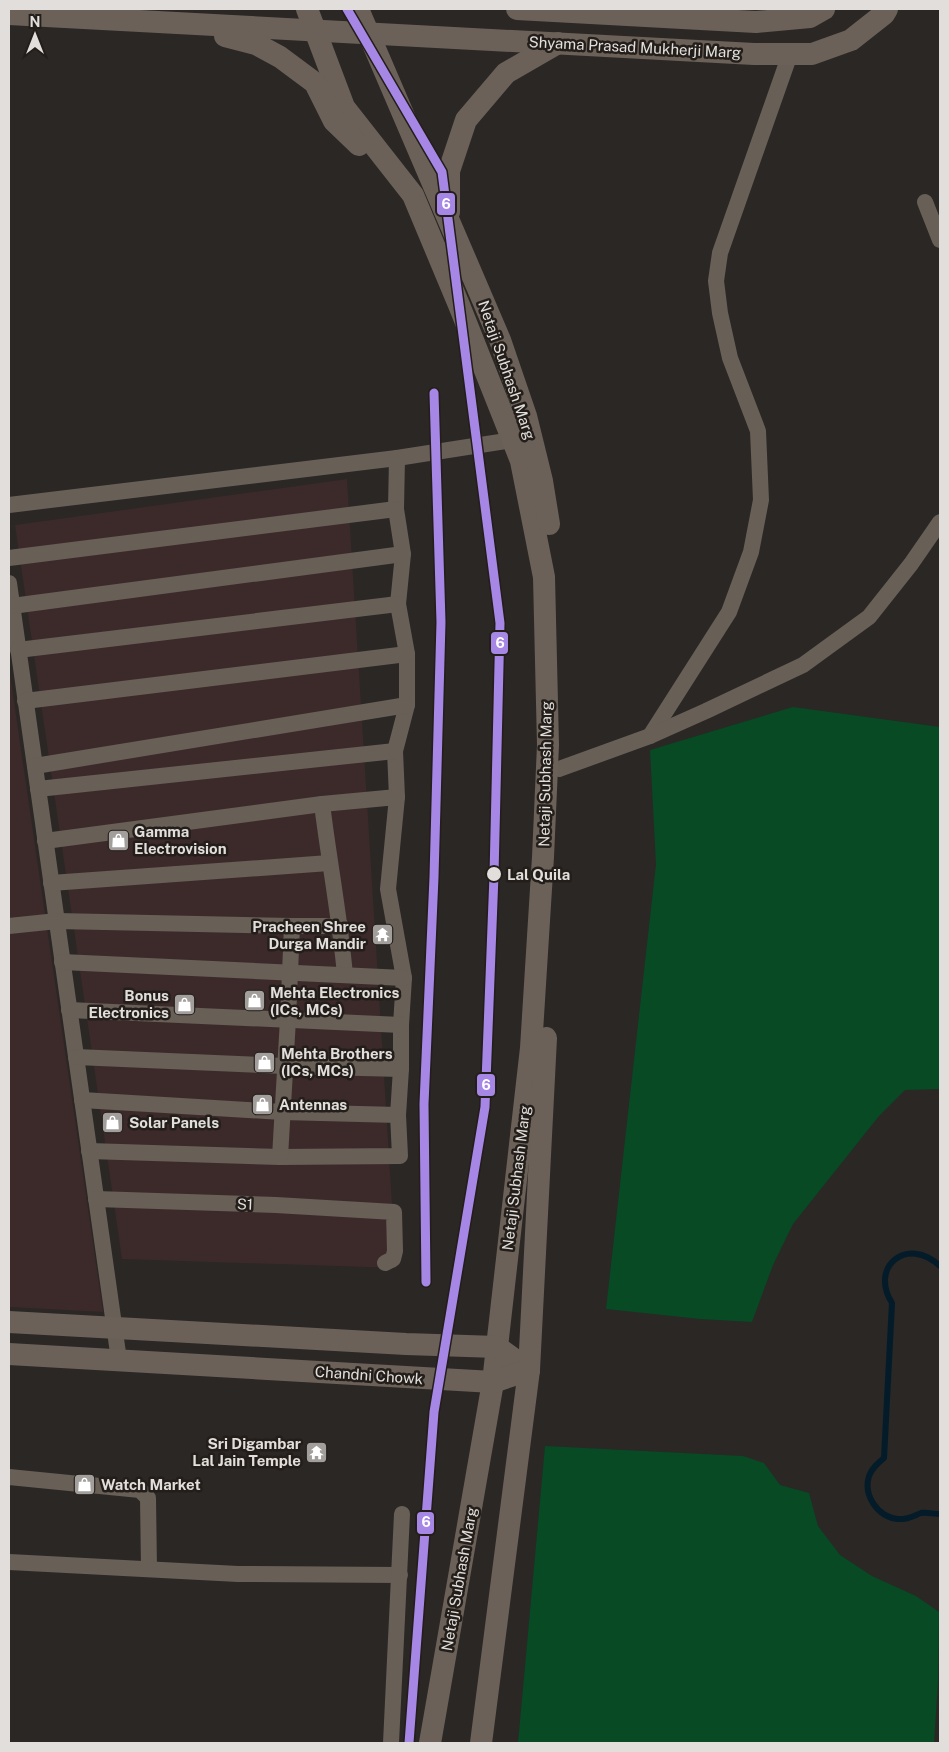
<svg xmlns="http://www.w3.org/2000/svg" width="949" height="1752" viewBox="0 0 949 1752" font-family="'Public Sans',sans-serif">
  <rect width="100%" height="100%" fill="#2a2725"/>
  <g fill="#3b2a29">
    <path d="M 347,479 L 396,1268 L 122,1259 L 15,525 Z"/>
    <path d="M 9,667 L 103,1312 L 9,1307 Z"/>
  </g>
  <g fill="#074a23">
    <path d="M 793,707 L 940,727 L 940,1089 L 905,1090 L 879,1116 L 793,1224 L 773,1265 L 752,1322 L 700,1319 L 606,1309 L 656,864 L 650,750 Z"/>
    <path d="M 545,1446 L 743,1456 L 764,1463 L 780,1485 L 809,1493 L 818,1526 L 840,1555 L 872,1576 L 916,1596 L 939,1612 L 938,1683 L 934,1743 L 518,1743 Z"/>
  </g>
  <g fill="none" stroke-linecap="round" stroke-linejoin="round">
    <path stroke="#041c29" stroke-width="6" d="M 940,1266 C 907,1235 869,1267 892,1303 L 884,1458 C 878,1463 872,1468 869,1476 C 863,1496 878,1517 898,1519 C 907,1520 913,1516 921,1513 C 926,1512 934,1514 940,1514"/>
    <g stroke="#685f57" stroke-width="16">
      <path d="M 925,202 L 940,240"/>
      <path d="M 397,458 L 513,440"/>
      <path d="M 9,505 L 397,458 L 396,509 L 403,554 L 398,604 L 407,654 L 407,705 L 395,751 L 397,797 L 388,889 L 404,978 L 401,1025 L 401,1069 L 398,1115 L 400,1156 L 280,1157 L 89,1151"/>
      <path d="M 9,558 L 396,509"/>
      <path d="M 9,583 L 119,1360"/>
      <path d="M 12,606 L 403,554"/>
      <path d="M 18,650 L 398,604"/>
      <path d="M 25,701 L 407,654"/>
      <path d="M 650,736 L 729,612 L 751,552 L 761,500 L 758,431 L 730,358 L 720,313 L 716,281 L 720,253 L 790,54"/>
      <path d="M 35,766 L 407,705"/>
      <path d="M 559,769 L 650,736 L 706,711 L 803,665 L 869,617 L 911,564 L 940,522"/>
      <path d="M 38,789 L 395,751"/>
      <path d="M 322,804 C 329,861 340,918 345,975"/>
      <path d="M 45,841 L 322,804 L 397,797"/>
      <path d="M 51,883 L 329,863"/>
      <path d="M 9,926 L 57,921 L 292,926 L 341,926"/>
      <path d="M 62,962 L 404,978"/>
      <path d="M 69,1010 L 401,1025"/>
      <path d="M 76,1057 L 285,1066 L 401,1069"/>
      <path d="M 82,1100 L 282,1112 L 398,1115"/>
      <path d="M 280,1157 L 288,1019 L 292,926"/>
      <path d="M 96,1199 L 276,1205 L 394,1212 L 395,1251 L 393,1259 L 385,1263"/>
      <path d="M 9,1477 L 140,1490 L 148,1498 L 149,1569"/>
      <path d="M 9,1562 L 238,1574 L 400,1575"/>
      <path d="M 391,1743 L 402,1514"/>
    </g>
    <g stroke="#6b6158" stroke-width="22">
      <path d="M 307,9 L 344,107 L 413,195 L 459,305 L 521,461 L 544,577 L 548,745 L 543,857 L 531,1048 L 493,1382 L 430,1743"/>
      <path d="M 358,9 L 500,340 L 526,416 L 542,481 L 549,524"/>
      <path d="M 517,9 L 756,22 L 810,17 L 824,9"/>
      <path d="M 9,14 L 754,54 L 812,54 L 851,40 L 884,14 L 887,9"/>
      <path d="M 225,36 L 256,44 L 280,57 L 315,83 L 334,121 L 359,145"/>
      <path d="M 449,212 L 449,171 L 466,120 L 506,73 L 558,43"/>
      <path d="M 9,1322 L 406,1344 L 497,1347 L 529,1370"/>
      <path d="M 9,1354 L 493,1382 L 529,1370"/>
      <path d="M 481,1743 L 529,1370 L 546,1038"/>
    </g>
    <defs>
      <g id="metro-1">
        <path d="M 347,9 L 442,172 L 500,623 L 494,875 L 485,1107 L 434,1412 L 409,1743"/>
        <path d="M 426,1282 L 424,1104 L 434,877 L 441,622 L 434,393"/>
      </g>
    </defs>
    <use href="#metro-1" stroke="#231e1a" stroke-width="12"/>
    <use href="#metro-1" stroke="#a787e6" stroke-width="9"/>
  </g>
  <defs>
    <symbol id="shop-square" viewBox="-11 -11 22 22"><rect x="-9" y="-9" width="18" height="18" rx="4" fill="#a19e9b" stroke="#231e1a"/><path d="M-5-2.5h2.3a2.7 3.5 0 0 1 5.4 0H5L5.5 6h-11ZM-1.5-2.5h3a1.5 2.3 0 0 0-3 0Z" fill="#fff"/></symbol>
    <symbol id="temple-square" viewBox="-11 -11 22 22"><rect x="-9" y="-9" width="18" height="18" rx="4" fill="#a19e9b" stroke="#231e1a"/><path d="M0-6L5-2H3V0L6.5 2.5H4V6H1.5V3h-3V6H-4V2.5H-6.5L-3 0V-2H-5Z" fill="#fff"/></symbol>
  </defs>
  <g fill-rule="evenodd">
    <use href="#shop-square" x="106" y="828" width="25" height="25"/>
    <use href="#temple-square" x="370" y="922" width="25" height="25"/>
    <use href="#shop-square" x="242" y="988" width="25" height="25"/>
    <use href="#shop-square" x="172" y="992" width="25" height="25"/>
    <use href="#shop-square" x="252" y="1050" width="25" height="25"/>
    <use href="#shop-square" x="250" y="1092" width="25" height="25"/>
    <use href="#shop-square" x="100" y="1110" width="25" height="25"/>
    <use href="#temple-square" x="304" y="1440" width="25" height="25"/>
    <use href="#shop-square" x="72" y="1472" width="25" height="25"/>
  </g>
  <circle fill="#e1dedb" stroke="#231e1a" stroke-width="2" cx="494" cy="874" r="8"/>
  <g text-anchor="middle" dominant-baseline="central" stroke-width="5" stroke-linejoin="round" paint-order="stroke">
    <g font-size="15" fill="#e1dedb" stroke="#231e1a">
      <text transform="translate(635 47) rotate(3)">Shyama Prasad Mukherji Marg</text>
      <text transform="translate(507 370) rotate(71)">Netaji Subhash Marg</text>
      <text transform="translate(545 774) rotate(-89)">Netaji Subhash Marg</text>
      <text transform="translate(516 1178) rotate(-83)">Netaji Subhash Marg</text>
      <text transform="translate(245 1204) rotate(2)">S1</text>
      <text transform="translate(369 1375) rotate(4)">Chandni Chowk</text>
      <text transform="translate(459 1579) rotate(-80)">Netaji Subhash Marg</text>
    </g>
    <g font-size="15" font-weight="bold" fill="#e1dedb" stroke="#231e1a" text-anchor="start">
      <text x="134" y="831">Gamma<tspan x="134" dy="17">Electrovision</tspan></text>
      <text x="366" y="926" text-anchor="end">Pracheen Shree<tspan x="366" dy="17">Durga Mandir</tspan></text>
      <text x="270" y="992">Mehta Electronics<tspan x="270" dy="17">(ICs, MCs)</tspan></text>
      <text x="169" y="995" text-anchor="end">Bonus<tspan x="169" dy="17">Electronics</tspan></text>
      <text x="281" y="1053">Mehta Brothers<tspan x="281" dy="17">(ICs, MCs)</tspan></text>
      <text x="279" y="1104">Antennas</text>
      <text x="129" y="1122">Solar Panels</text>
      <text x="301" y="1443" text-anchor="end">Sri Digambar<tspan x="301" dy="17">Lal Jain Temple</tspan></text>
      <text x="101" y="1484">Watch Market</text>
    </g>
    <g font-size="15" font-weight="bold" fill="#e1dedb" stroke="#231e1a" text-anchor="start">
      <text x="507" y="874">Lal Quila</text>
    </g>
  </g>
  <g stroke="#231e1a" stroke-width="2">
    <rect x="436" y="192" width="20" height="24" rx="5" fill="#a787e6"/>
    <rect x="490" y="631" width="19" height="24" rx="5" fill="#a787e6"/>
    <rect x="476" y="1073" width="20" height="24" rx="5" fill="#a787e6"/>
    <rect x="416" y="1511" width="19" height="24" rx="5" fill="#a787e6"/>
  </g>
  <g font-size="14" text-anchor="middle" font-weight="bold" fill="#fff">
    <text x="446" y="209">6</text>
    <text x="500" y="648">6</text>
    <text x="486" y="1090">6</text>
    <text x="426" y="1527">6</text>
  </g>
  <rect width="949" height="1752" fill="none" stroke="#e1dedb" stroke-width="20"/>
  <g transform="translate(35 35)" stroke="#231e1a" stroke-width="4" paint-order="stroke">
  <path d="M0-4L9 19L0 12L-9 19Z" fill="#e1dedb"/>
  <text y="-8" font-size="14" font-weight="bold" text-anchor="middle" fill="#e1dedb">N</text>
  </g>
</svg>
